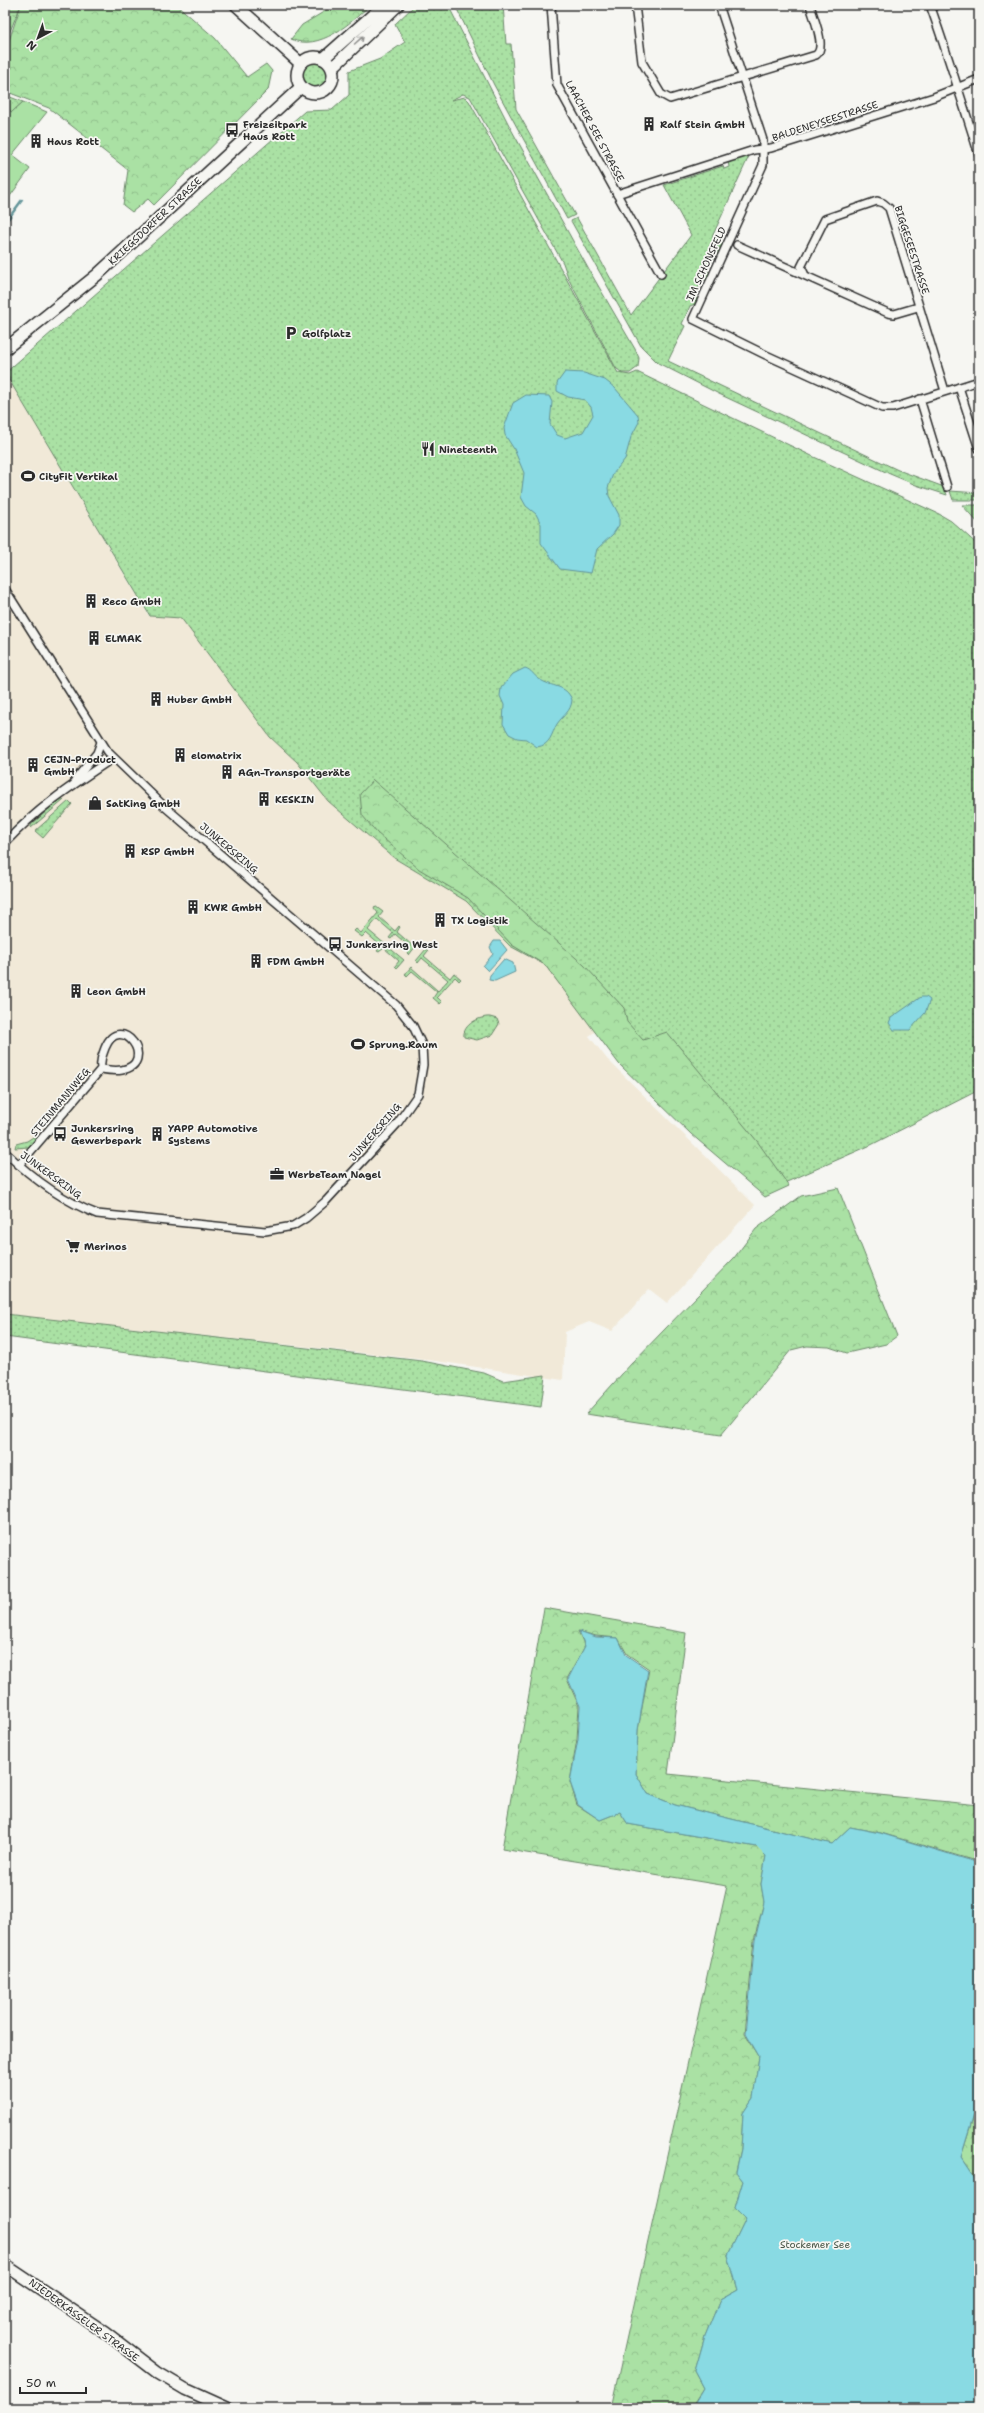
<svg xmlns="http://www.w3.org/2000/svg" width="984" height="2413" viewBox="0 0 984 2413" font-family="'Shantell Sans',sans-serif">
  <defs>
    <pattern id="grass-dots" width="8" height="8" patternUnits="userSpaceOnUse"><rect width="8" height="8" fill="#aae1a4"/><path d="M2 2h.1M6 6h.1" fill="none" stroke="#92c18d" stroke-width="1.8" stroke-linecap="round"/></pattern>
    <pattern id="forest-crowns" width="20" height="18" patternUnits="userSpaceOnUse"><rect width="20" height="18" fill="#aae1a4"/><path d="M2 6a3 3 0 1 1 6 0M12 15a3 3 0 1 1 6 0" fill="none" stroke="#92c18d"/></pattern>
  </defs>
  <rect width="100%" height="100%" fill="#f6f6f2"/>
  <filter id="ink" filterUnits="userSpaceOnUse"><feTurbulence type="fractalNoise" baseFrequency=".025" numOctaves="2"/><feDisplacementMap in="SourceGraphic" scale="8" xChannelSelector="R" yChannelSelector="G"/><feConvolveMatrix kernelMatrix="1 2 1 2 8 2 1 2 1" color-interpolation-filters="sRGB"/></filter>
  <g filter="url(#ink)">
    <path fill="#f1e9d8" d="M 5,373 L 149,616 L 181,618 L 270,737 L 297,762 L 328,801 L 394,858 L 466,901 L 510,946 L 545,965 L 596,1031 L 589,1036 L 607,1059 L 755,1205 L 667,1303 L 649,1289 L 612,1331 L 589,1322 L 565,1332 L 563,1380 L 436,1361 L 5,1314 Z"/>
    <g fill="url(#grass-dots)" stroke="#6a8668">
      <path d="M 5,5 L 21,5 L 5,43 Z"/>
      <path d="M 415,5 L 448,5 L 511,129 L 589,270 L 635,349 L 639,358 L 638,367 L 630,373 L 622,373 L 616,368 L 569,280 L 563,263 L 470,97 L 463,94 L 451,100 L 465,97 L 469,101 L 618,373 L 630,375 L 637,372 L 814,457 L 939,514 L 951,521 L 979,546 L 979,1090 L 871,1145 L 773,1188 L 596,1031 L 545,965 L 510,946 L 466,901 L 394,858 L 328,801 L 297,762 L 270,737 L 181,618 L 150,616 L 5,373 L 305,111 L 332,110 L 349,95 L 349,71 L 380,59 L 405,42 L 395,24 Z"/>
      <path d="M 455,5 L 503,5 L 506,44 L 511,44 L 516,109 L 575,215 L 567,219 L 494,85 Z"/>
      <circle cx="314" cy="75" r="13"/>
      <path d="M 750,154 L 712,237 L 723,243 L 707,269 L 709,273 L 707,279 L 702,280 L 695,295 L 697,299 L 695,304 L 690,306 L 682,324 L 685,326 L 668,361 L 898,470 L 944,487 L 947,495 L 916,485 L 890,474 L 719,394 L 658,363 L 641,346 L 571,221 L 577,218 L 631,315 L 691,235 L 664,185 L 723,166 L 724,169 L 729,167 L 728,161 Z"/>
      <path d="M 950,491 L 979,493 L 979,500 L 953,500 Z"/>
      <path d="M 61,798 L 64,800 L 31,828 L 31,825 Z"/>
      <path d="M 69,801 L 72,804 L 43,838 L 35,831 Z"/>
      <path d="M 375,906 L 383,912 L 379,917 L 395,931 L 399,926 L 400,927 L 397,932 L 413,946 L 416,942 L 418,943 L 409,955 L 407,953 L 411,948 L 395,934 L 391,939 L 389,938 L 393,933 L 377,919 L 368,930 L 404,960 L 397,968 L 395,966 L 399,961 L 384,948 L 379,952 L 377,951 L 381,946 L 366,933 L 362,937 L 354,931 L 356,929 L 361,933 L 378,913 L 374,908 Z"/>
      <path d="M 426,949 L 428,951 L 424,956 L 450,978 L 454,973 L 461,979 L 459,981 L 455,977 L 437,997 L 442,1002 L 440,1004 L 433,998 L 437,992 L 412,971 L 407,976 L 405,974 L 411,967 L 438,991 L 448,980 L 422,958 L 418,963 L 416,961 Z"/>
      <path d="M 490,1017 L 497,1019 L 499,1024 L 492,1035 L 477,1040 L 464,1037 C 462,1025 480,1016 490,1017 Z"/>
      <path d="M 36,1135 L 36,1139 L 28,1147 L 15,1148 L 16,1144 L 27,1141 Z"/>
      <path d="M 5,1314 L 422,1361 L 484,1373 L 503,1381 L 545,1375 L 541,1407 L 5,1337 Z"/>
    </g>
    <g fill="url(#forest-crowns)" stroke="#6a8668">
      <path d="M 21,5 L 177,5 L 215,38 L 247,77 L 266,64 L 272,71 L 268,90 L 154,205 L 148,199 L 132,212 L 123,205 L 128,170 L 49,108 L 5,91 L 5,52 Z"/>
      <path d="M 335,5 L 370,5 C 351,23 319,52 291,39 L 302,25 Z"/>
      <path d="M 5,95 L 23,102 L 12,112 L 5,108 Z"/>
      <path d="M 962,505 L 979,505 L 979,524 Z"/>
      <path d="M 373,780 L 584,965 L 624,1008 L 627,1022 L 643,1040 L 667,1032 L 757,1141 L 789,1186 L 765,1197 L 691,1134 L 619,1064 L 545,965 L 512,945 L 468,898 L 419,869 L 377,833 L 362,815 L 360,794 Z"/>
      <path d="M 838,1188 L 897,1336 L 886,1344 L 847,1353 L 829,1347 L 807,1346 L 791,1350 L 721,1435 L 586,1414 L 631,1364 L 734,1258 L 756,1229 L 801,1196 Z"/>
      <path d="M 544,1608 L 686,1633 L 668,1774 L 979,1805 L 979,1862 L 881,1833 L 850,1827 L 832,1844 L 675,1805 L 648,1794 L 636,1774 L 638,1730 L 649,1669 L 627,1654 L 618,1638 L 596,1636 L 578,1631 L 585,1646 L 567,1679 L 579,1706 L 577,1739 L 570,1782 L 577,1805 L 600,1820 L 620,1812 L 628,1824 L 757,1847 L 766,1856 L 761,1884 L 764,1902 L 754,1940 L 745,2034 L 759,2056 L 753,2098 L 743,2113 L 741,2149 L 736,2171 L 743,2181 L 735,2207 L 746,2218 L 728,2255 L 738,2290 L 720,2300 L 705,2336 L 695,2371 L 704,2388 L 691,2408 L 611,2408 L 727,1886 L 502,1849 Z"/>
      <path d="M 979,2100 L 979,2184 L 961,2157 Z"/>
    </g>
    <path fill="#aae1a4" stroke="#6a8668" d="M 23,102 L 47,112 L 12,155 L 30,169 L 5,203 L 5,108 L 12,112 Z"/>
    <g fill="#89dae3" stroke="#639499">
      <path d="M 565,372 L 584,373 L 605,380 L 615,388 L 638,415 L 639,422 L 631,437 L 625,459 L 613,474 L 608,488 L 609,496 L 619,515 L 619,525 L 613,534 L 597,549 L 591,573 L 560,569 L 541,543 L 541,524 L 536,514 L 526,506 L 521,497 L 524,473 L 514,449 L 505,435 L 504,428 L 513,403 L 526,395 L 549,396 L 552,402 L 550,424 L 557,435 L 565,438 L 583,432 L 593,415 L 591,407 L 585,400 L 568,397 L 557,391 L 557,383 Z"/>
      <path d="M 525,668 C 532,670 533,675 539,679 C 552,688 566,684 572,700 C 571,712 563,715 557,724 C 551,734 551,745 537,747 L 526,739 L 517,738 L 509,734 L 503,724 L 504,705 L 500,696 L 501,688 L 513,674 Z"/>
      <path d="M 494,941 L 500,941 L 507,950 L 488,971 L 483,966 L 493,954 L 490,947 Z"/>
      <path d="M 504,959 L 513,963 L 515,972 L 495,981 L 489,980 L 490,975 Z"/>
      <path d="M 921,997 L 926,997 L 930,1000 L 925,1013 L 910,1030 L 894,1030 L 889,1023 L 891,1018 Z"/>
      <path d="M 579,1631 L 596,1637 L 618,1638 L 626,1655 L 648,1670 L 638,1730 L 636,1774 L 648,1794 L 675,1805 L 832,1844 L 850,1827 L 880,1833 L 979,1863 L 979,2098 L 961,2157 L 979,2184 L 979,2408 L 692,2408 L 704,2388 L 695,2371 L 705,2336 L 720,2300 L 738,2290 L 728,2255 L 746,2218 L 735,2207 L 743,2181 L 736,2172 L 741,2149 L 743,2113 L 753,2098 L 759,2056 L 746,2034 L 755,1940 L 764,1902 L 761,1884 L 766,1856 L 757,1847 L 628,1824 L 620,1812 L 600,1820 L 578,1805 L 570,1782 L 578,1739 L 580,1706 L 568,1679 L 585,1646 Z"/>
    </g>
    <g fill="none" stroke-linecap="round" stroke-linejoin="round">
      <path stroke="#639499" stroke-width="2.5" d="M 5,223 L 22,200"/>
      <defs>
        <g id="street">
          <path d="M 551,5 L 557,85 L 661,274"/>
          <path d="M 635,5 L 642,62 L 661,94 L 670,99 L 816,55 C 827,47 813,17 810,5"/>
          <path d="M 719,5 L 763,140 L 763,165 L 693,319 L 766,355 L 882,408 L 893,408 L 979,381"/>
          <path d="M 930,5 C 948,55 963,104 979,155"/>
          <path d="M 617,194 L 754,150 L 771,148 L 934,97 L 979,79"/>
          <path d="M 737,245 L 888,313 L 894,314 L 918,307"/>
          <path d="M 804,273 L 801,267 L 825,219 L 877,201 L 883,203 L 889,208 L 945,391"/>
          <path d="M 959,387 L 979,449"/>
          <path d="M 920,399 L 947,487"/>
          <path d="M 5,589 L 108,752 L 164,806 L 396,1005 L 413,1026 L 422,1045 L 423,1065 L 418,1094 L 397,1124 L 326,1201 L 306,1218 L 293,1226 L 265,1231 L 97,1214 C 63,1201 32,1178 5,1152"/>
          <path d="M 75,780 L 97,753 L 101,742"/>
          <path d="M 5,843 C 37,808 74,784 113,758"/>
          <path d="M 19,1165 L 101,1069 C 100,1061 102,1056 105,1048 C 120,1010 159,1063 122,1070 C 116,1071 107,1070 101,1069"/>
        </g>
        <g id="secondary">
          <path d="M 236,5 L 300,63"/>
          <circle cx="315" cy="75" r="18"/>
          <path d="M 323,59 L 384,5"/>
          <path d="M 332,68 L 398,5"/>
          <path d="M 5,349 L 97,275 L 301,87"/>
          <path d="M 5,2265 L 106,2333 L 158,2373 L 185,2389 L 227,2408"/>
        </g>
      </defs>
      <use href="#street" stroke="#2b2b2b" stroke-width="10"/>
      <use href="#secondary" stroke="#2b2b2b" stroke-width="14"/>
      <use href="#street" stroke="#f6f6f2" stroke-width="7"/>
      <use href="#secondary" stroke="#f6f6f2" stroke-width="11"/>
    </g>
    <defs><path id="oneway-shaft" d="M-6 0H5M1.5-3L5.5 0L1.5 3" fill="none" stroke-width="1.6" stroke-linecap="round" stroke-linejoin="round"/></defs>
    <use stroke="#90908e" href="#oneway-shaft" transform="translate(359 40) rotate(-42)"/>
  </g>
  <defs>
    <symbol id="building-bare" viewBox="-9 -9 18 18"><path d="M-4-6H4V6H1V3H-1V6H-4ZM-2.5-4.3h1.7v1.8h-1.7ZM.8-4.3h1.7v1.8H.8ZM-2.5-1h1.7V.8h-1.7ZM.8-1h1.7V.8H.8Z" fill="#2b2b2b" stroke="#f6f6f2" stroke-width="2.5" paint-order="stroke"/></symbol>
    <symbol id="bus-bare" viewBox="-9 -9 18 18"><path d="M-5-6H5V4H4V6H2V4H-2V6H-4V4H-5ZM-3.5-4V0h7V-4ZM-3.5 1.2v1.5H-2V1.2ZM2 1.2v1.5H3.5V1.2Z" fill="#2b2b2b" stroke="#f6f6f2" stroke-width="2.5" paint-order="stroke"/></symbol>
    <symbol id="parking-bare" viewBox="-9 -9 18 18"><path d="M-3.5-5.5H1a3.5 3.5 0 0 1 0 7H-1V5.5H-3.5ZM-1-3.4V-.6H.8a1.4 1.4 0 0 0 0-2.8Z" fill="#2b2b2b" stroke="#f6f6f2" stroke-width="2.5" paint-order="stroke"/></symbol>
    <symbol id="restaurant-bare" viewBox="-9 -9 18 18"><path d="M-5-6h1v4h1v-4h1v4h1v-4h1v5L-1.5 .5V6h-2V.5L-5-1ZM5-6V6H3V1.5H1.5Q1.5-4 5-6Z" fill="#2b2b2b" stroke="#f6f6f2" stroke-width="2.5" paint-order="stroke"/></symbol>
    <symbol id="stadium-bare" viewBox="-9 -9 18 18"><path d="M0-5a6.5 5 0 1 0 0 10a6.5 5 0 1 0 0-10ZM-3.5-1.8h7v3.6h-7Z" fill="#2b2b2b" stroke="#f6f6f2" stroke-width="2.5" paint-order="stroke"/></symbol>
    <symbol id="shop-bare" viewBox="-9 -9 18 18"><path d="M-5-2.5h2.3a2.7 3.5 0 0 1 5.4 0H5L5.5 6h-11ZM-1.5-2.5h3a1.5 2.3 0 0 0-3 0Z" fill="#2b2b2b" stroke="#f6f6f2" stroke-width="2.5" paint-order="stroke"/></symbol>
    <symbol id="office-bare" viewBox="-9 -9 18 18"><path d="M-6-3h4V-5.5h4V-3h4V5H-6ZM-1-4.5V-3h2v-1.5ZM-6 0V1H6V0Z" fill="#2b2b2b" stroke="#f6f6f2" stroke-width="2.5" paint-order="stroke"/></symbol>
    <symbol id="supermarket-bare" viewBox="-9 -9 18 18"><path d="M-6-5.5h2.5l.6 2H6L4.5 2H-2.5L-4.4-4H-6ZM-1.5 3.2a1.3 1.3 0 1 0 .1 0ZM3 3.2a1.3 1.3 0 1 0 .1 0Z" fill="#2b2b2b" stroke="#f6f6f2" stroke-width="2.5" paint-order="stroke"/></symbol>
  </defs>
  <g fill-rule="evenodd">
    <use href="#building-bare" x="639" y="114" width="20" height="20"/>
    <use href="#bus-bare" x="222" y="120" width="20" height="20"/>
    <use href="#building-bare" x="26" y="131" width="20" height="20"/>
    <use href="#parking-bare" x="281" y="323" width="20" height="20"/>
    <use href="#restaurant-bare" x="418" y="439" width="20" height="20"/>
    <use href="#stadium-bare" x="18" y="466" width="20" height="20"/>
    <use href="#building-bare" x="81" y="591" width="20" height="20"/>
    <use href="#building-bare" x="84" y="628" width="20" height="20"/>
    <use href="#building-bare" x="146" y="689" width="20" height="20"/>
    <use href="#building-bare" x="170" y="745" width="20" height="20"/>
    <use href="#building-bare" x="23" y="755" width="20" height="20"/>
    <use href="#building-bare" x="217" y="762" width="20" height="20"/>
    <use href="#building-bare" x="254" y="789" width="20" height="20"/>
    <use href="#shop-bare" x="85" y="793" width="20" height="20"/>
    <use href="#building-bare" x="120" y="841" width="20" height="20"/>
    <use href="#building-bare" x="183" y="897" width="20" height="20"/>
    <use href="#building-bare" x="430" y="910" width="20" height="20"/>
    <use href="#bus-bare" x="325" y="934" width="20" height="20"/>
    <use href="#building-bare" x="246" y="951" width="20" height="20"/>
    <use href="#building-bare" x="66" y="981" width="20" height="20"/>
    <use href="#stadium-bare" x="348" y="1034" width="20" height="20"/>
    <use href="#bus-bare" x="50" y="1124" width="20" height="20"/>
    <use href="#building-bare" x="147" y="1124" width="20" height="20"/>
    <use href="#office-bare" x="267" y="1164" width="20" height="20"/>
    <use href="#supermarket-bare" x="63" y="1236" width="20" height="20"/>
  </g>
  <g text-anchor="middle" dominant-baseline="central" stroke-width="3.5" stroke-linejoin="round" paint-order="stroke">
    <g font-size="10" fill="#2b2b2b" stroke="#f6f6f2">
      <text transform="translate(825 121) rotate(-18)">BALDENEYSEESTRASSE</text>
      <text transform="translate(595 131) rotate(62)">LAACHER SEE STRASSE</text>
      <text transform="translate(155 221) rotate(-43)">KRIEGSDORFER STRASSE</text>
      <text transform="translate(912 250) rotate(72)">BIGGESEESTRASSE</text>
      <text transform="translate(706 264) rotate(-65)">IM SCHONSFELD</text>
      <text transform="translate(229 848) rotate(40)">JUNKERSRING</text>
      <text transform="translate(60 1102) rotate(-50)">STEINMANNWEG</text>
      <text transform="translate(375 1132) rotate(-49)">JUNKERSRING</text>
      <text transform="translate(51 1175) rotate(36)">JUNKERSRING</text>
      <text transform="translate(84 2320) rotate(36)">NIEDERKASSELER STRASSE</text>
    </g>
    <g font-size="10" font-weight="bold" fill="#2b2b2b" stroke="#f6f6f2" text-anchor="start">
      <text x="243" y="124">Freizeitpark<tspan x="243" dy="12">Haus Rott</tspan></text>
      <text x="660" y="124">Ralf Stein GmbH</text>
      <text x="47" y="141">Haus Rott</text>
      <text x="302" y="333">Golfplatz</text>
      <text x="439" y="449">Nineteenth</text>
      <text x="39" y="476">CityFit Vertikal</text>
      <text x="102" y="601">Reco GmbH</text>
      <text x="105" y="638">ELMAK</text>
      <text x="167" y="699">Huber GmbH</text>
      <text x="191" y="755">elomatrix</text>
      <text x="44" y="759">CEJN-Product<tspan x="44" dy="12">GmbH</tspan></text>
      <text x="238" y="772">AGn-Transportgeräte</text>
      <text x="275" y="799">KESKIN</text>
      <text x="106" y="803">SatKing GmbH</text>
      <text x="141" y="851">RSP GmbH</text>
      <text x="204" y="907">KWR GmbH</text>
      <text x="451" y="920">TX Logistik</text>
      <text x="346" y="944">Junkersring West</text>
      <text x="267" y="961">FDM GmbH</text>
      <text x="87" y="991">Leon GmbH</text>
      <text x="369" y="1044">Sprung.Raum</text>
      <text x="71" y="1128">Junkersring<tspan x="71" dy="12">Gewerbepark</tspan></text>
      <text x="168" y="1128">YAPP Automotive<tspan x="168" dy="12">Systems</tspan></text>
      <text x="288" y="1174">WerbeTeam Nagel</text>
      <text x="84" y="1246">Merinos</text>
    </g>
    <g font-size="10" fill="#4b5849" stroke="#f6f6f2">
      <text x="815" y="2244">Stockemer See</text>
    </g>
  </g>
  <rect width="984" height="2413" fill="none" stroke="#f6f6f2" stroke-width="20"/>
  <rect x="10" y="10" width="964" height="2393" fill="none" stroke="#2b2b2b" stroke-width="1.5" filter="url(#ink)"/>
  <g transform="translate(38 38) rotate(221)" stroke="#f6f6f2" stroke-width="3" paint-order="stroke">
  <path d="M0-3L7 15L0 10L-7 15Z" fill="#2b2b2b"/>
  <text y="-6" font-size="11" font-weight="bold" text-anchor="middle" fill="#2b2b2b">N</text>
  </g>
  <path d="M20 2387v6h66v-6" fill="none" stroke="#2b2b2b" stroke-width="2"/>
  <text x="26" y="2387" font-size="12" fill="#2b2b2b" stroke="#f6f6f2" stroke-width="3" paint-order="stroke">50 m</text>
</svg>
